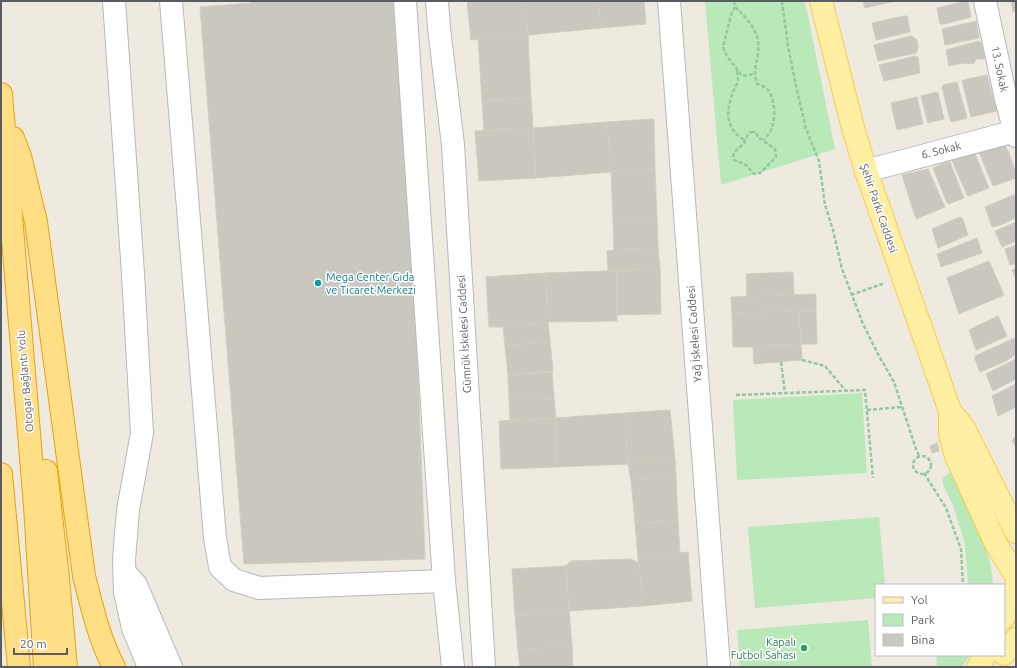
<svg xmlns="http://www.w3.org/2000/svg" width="1017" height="668" viewBox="0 0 1017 668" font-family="Ubuntu,sans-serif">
  <rect width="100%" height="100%" fill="#eeeae0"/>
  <g fill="#b9e8b9">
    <path d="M 705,1 L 805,1 L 835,149 L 721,185 Z"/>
    <path d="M 862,393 L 867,473 L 737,480 L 733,400 Z"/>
    <path d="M 950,472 C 969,508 991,543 993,585 L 968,585 L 965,544 L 954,508 L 943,484 L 943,478 Z"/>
    <path d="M 879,517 L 885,585 L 876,585 L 876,598 L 755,608 L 748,527 Z"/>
    <path d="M 868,620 L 872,667 L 740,667 L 737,630 Z"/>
    <path d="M 936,655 L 970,655 L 962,667 L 937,667 Z"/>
  </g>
  <g fill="#cac7bf" stroke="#d3ccbe">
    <path d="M 251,1 L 404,1 L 425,559 L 244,564 L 200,7 L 251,3 Z"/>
    <path d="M 467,1 L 525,1 L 528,35 L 471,40 Z"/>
    <path d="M 525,1 L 598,1 L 601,28 L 528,35 Z"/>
    <path d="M 598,1 L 644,1 L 646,24 L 601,28 Z"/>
    <path d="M 863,1 L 895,1 L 865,8 Z"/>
    <path d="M 966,1 L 968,2 L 971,17 L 945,24 L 940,24 L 937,8 Z"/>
    <path d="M 1011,1 L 1016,1 L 1016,11 L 1013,12 Z"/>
    <path d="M 904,16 L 907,16 L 910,32 L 876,40 L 872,23 Z"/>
    <path d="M 976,21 L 979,38 L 945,45 L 942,29 Z"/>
    <path d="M 528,35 L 531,98 L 482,101 L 478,38 Z"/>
    <path d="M 911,36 L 917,40 L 918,47 L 916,53 L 878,61 L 874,45 Z"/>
    <path d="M 979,41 L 981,43 L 985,59 L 976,59 L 974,63 L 971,64 L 962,63 L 949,66 L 946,50 Z"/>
    <path d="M 915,56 L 918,57 L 920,73 L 884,81 L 879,65 Z"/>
    <path d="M 987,75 L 997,111 L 971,117 L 962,81 L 967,79 Z"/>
    <path d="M 957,82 L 967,118 L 952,122 L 950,120 L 942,87 L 943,85 Z"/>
    <path d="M 936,92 L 938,93 L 944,119 L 928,123 L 921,96 Z"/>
    <path d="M 917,97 L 923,124 L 897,130 L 891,103 Z"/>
    <path d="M 531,98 L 533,128 L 484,131 L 482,101 Z"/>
    <path d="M 654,119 L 655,170 L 611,172 L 607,122 Z"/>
    <path d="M 607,122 L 611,172 L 536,178 L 533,128 Z"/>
    <path d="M 533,128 L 536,178 L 479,181 L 475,131 Z"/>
    <path d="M 1003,145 L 1005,145 L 1009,153 L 1016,174 L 1016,178 L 993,186 L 979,152 Z"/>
    <path d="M 974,153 L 975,154 L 989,188 L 968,196 L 967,195 L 952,160 Z"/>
    <path d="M 947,162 L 950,162 L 964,198 L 949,204 L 947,203 L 933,168 Z"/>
    <path d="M 928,169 L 945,207 L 916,219 L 902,175 Z"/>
    <path d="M 655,170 L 657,218 L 613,219 L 611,172 Z"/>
    <path d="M 1016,194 L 1016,218 L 1000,225 L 992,227 L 985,207 Z"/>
    <path d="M 960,217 L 963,219 L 968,235 L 938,248 L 932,229 Z"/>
    <path d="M 657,218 L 658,248 L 614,251 L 613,219 Z"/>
    <path d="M 1016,222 L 1016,241 L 1002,247 L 995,231 Z"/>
    <path d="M 977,238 L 982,253 L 941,267 L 937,254 Z"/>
    <path d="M 1016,245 L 1016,264 L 1010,265 L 1005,249 Z"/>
    <path d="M 658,248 L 660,268 L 608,271 L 607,251 Z"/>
    <path d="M 989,261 L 1004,295 L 959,314 L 947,278 Z"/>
    <path d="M 660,268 L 661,314 L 617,315 L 616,271 Z"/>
    <path d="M 1016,268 L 1016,279 L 1012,270 Z"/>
    <path d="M 608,271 L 616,271 L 617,321 L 548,322 L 545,273 Z"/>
    <path d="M 793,272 L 794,295 L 747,297 L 746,274 Z"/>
    <path d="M 545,273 L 548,322 L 503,327 L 489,327 L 486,277 Z"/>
    <path d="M 816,294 L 816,311 L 732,313 L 731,297 Z"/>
    <path d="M 799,311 L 801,344 L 753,347 L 733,347 L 732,313 Z"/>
    <path d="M 799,311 L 816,311 L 817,344 L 801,344 Z"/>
    <path d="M 998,316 L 1007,336 L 976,350 L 969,330 Z"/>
    <path d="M 548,322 L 550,341 L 505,346 L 503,327 Z"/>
    <path d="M 1015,338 L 1016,338 L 1016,354 L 1006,361 L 980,372 L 975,359 L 975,356 Z"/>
    <path d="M 550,341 L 553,371 L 508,375 L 505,346 Z"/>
    <path d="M 801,344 L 802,360 L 754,364 L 753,347 Z"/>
    <path d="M 1016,359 L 1016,379 L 993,391 L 986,374 Z"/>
    <path d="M 552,372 L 554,398 L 509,400 L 508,375 Z"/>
    <path d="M 1016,384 L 1016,407 L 998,416 L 992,396 Z"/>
    <path d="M 554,398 L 556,418 L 510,420 L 509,400 Z"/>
    <path d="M 670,410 L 675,460 L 628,464 L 625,413 Z"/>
    <path d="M 625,413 L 628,464 L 556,467 L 556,418 Z"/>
    <path d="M 556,418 L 556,467 L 501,469 L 499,421 Z"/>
    <path d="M 1016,436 L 1016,447 L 1012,440 Z"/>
    <path d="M 937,443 L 939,451 L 932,453 L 930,446 Z"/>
    <path d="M 675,460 L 676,476 L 631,480 L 628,464 Z"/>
    <path d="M 676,476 L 678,521 L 635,523 L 631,480 Z"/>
    <path d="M 678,521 L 680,553 L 638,557 L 635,523 Z"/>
    <path d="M 688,552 L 692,601 L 643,606 L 638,557 Z"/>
    <path d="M 631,559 L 639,563 L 643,606 L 569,611 L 566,566 L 571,561 Z"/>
    <path d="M 566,566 L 569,611 L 515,615 L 512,569 Z"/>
    <path d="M 569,611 L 572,646 L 518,650 L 515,615 Z"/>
    <path d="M 572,646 L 573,667 L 520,667 L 518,650 Z"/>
  </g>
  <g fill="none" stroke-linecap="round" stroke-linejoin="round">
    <defs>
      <g id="minor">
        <path d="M 114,1 L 133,274 L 142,433 L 128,510 L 124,560 L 125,592 L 133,628 L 149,667"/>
        <path d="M 171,1 L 215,538 L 220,567 L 234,580 L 259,588 L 444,581"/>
        <path d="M 405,1 L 444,581 L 453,667"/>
        <path d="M 437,1 L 439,28 L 453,145 L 484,667"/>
        <path d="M 669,1 L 719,667"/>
        <path d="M 985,1 L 1006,99 L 1016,136"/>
        <path d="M 866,171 L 1016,131"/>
        <path d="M 128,576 L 136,585 L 171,667"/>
      </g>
      <g id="major">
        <path d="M 821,1 L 853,128 L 866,171 L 950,411 L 950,434 L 956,456 L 996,544 L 1016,576"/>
        <path d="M 950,411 L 964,428 L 1016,532"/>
        <path d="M 1004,618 L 1016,586"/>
        <path d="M 1004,654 L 1016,639"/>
        <path d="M 978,667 L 985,655"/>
      </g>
      <g id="highway">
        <path d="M 1,94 L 35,506 L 45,667"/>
        <path d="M 13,138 L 20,156 L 36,222 L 84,576 C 92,607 99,639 114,667"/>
        <path d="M 46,471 L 58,578 L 66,667"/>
        <path d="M 1,474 L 19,667"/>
      </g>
    </defs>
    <use href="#minor" stroke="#b6b9be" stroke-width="24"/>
    <use href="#major" stroke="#feca48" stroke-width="24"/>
    <use href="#highway" stroke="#eda100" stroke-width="24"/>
    <g stroke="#92c9a1" stroke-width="2.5" stroke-dasharray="4 2" stroke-linecap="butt">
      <path d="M 734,1 L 735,7 L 731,15 L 723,47 L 727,56 L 742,76 L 750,75 L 754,73"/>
      <path d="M 782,1 L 788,46 L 796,86 L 806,129 L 819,161 L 825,205 L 833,230 L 842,269 L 863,324 L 879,356 L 894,382 L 915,446 L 919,456"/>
      <path d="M 735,7 C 749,20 761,33 758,53 C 756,67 753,69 757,84 C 760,85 764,86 766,88 C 775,96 776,116 772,127 C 771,132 767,136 764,140"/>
      <path d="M 737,71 C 737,74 738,77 738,80 C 737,86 733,90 732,95 C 725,115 727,129 744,140"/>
      <path d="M 751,132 L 756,132 L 758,137 L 775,149 L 776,157 L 760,173 L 754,174 L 746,165 L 734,160 L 733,155 C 737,148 741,147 744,143 C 746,138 747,135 751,132 Z"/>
      <path d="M 851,295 L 885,283"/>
      <path d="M 802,360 L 825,366 L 846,391"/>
      <path d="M 781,362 L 785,393"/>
      <path d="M 736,395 L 865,390 L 873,478"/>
      <path d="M 867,410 L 901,407"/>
      <circle cx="922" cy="465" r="9"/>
      <path d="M 924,473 L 946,508 L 961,549 L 963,585"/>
    </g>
    <use href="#minor" stroke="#fff" stroke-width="22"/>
    <use href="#major" stroke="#ffefa3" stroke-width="22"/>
    <use href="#highway" stroke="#ffdf85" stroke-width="22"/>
  </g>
  <circle fill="#0f9aa8" stroke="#fff" stroke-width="1.5" cx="318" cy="283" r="4"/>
  <circle fill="#2e9e5b" stroke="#fff" stroke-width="1.5" cx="804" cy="648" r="4"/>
  <g text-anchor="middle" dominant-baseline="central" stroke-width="3" stroke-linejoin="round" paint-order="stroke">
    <g font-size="11" fill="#595d63" stroke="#fff">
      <text transform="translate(1000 69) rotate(78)">13. Sokak</text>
      <text transform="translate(941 150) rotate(-14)">6. Sokak</text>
      <text transform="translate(879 208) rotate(71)">Şehir Parkı Caddesi</text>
      <text transform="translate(464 334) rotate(-93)">Gümrük İskelesi Caddesi</text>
      <text transform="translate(694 334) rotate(-94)">Yağ İskelesi Caddesi</text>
      <text transform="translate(25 381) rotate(-95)">Otogar Bağlantı Yolu</text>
    </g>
    <g font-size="11" fill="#0d838f" stroke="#fff" text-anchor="start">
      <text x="326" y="277">Mega Center Gıda<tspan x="326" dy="13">ve Ticaret Merkezi</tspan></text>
    </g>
    <g font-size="11" fill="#27864d" stroke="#fff" text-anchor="end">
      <text x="796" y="642">Kapalı<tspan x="796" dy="13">Futbol Sahası</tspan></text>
    </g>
  </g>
  <rect width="1017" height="668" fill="none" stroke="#595d63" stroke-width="4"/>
  <rect x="875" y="584" width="130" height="72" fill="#ffffff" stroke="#bdbec1"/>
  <rect x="883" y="597" width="20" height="6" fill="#ffefa3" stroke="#bdbec1"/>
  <text x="911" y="604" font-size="12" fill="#595d63">Yol</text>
  <rect x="883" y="614" width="20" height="12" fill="#b9e8b9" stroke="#bdbec1"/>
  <text x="911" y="624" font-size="12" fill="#595d63">Park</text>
  <rect x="883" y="634" width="20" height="12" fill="#cac7bf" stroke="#bdbec1"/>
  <text x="911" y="644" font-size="12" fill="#595d63">Bina</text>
  <path d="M14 648v6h53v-6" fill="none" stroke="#595d63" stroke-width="2"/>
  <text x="20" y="648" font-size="12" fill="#595d63" stroke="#ffffff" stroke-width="3" paint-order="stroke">20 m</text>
</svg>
